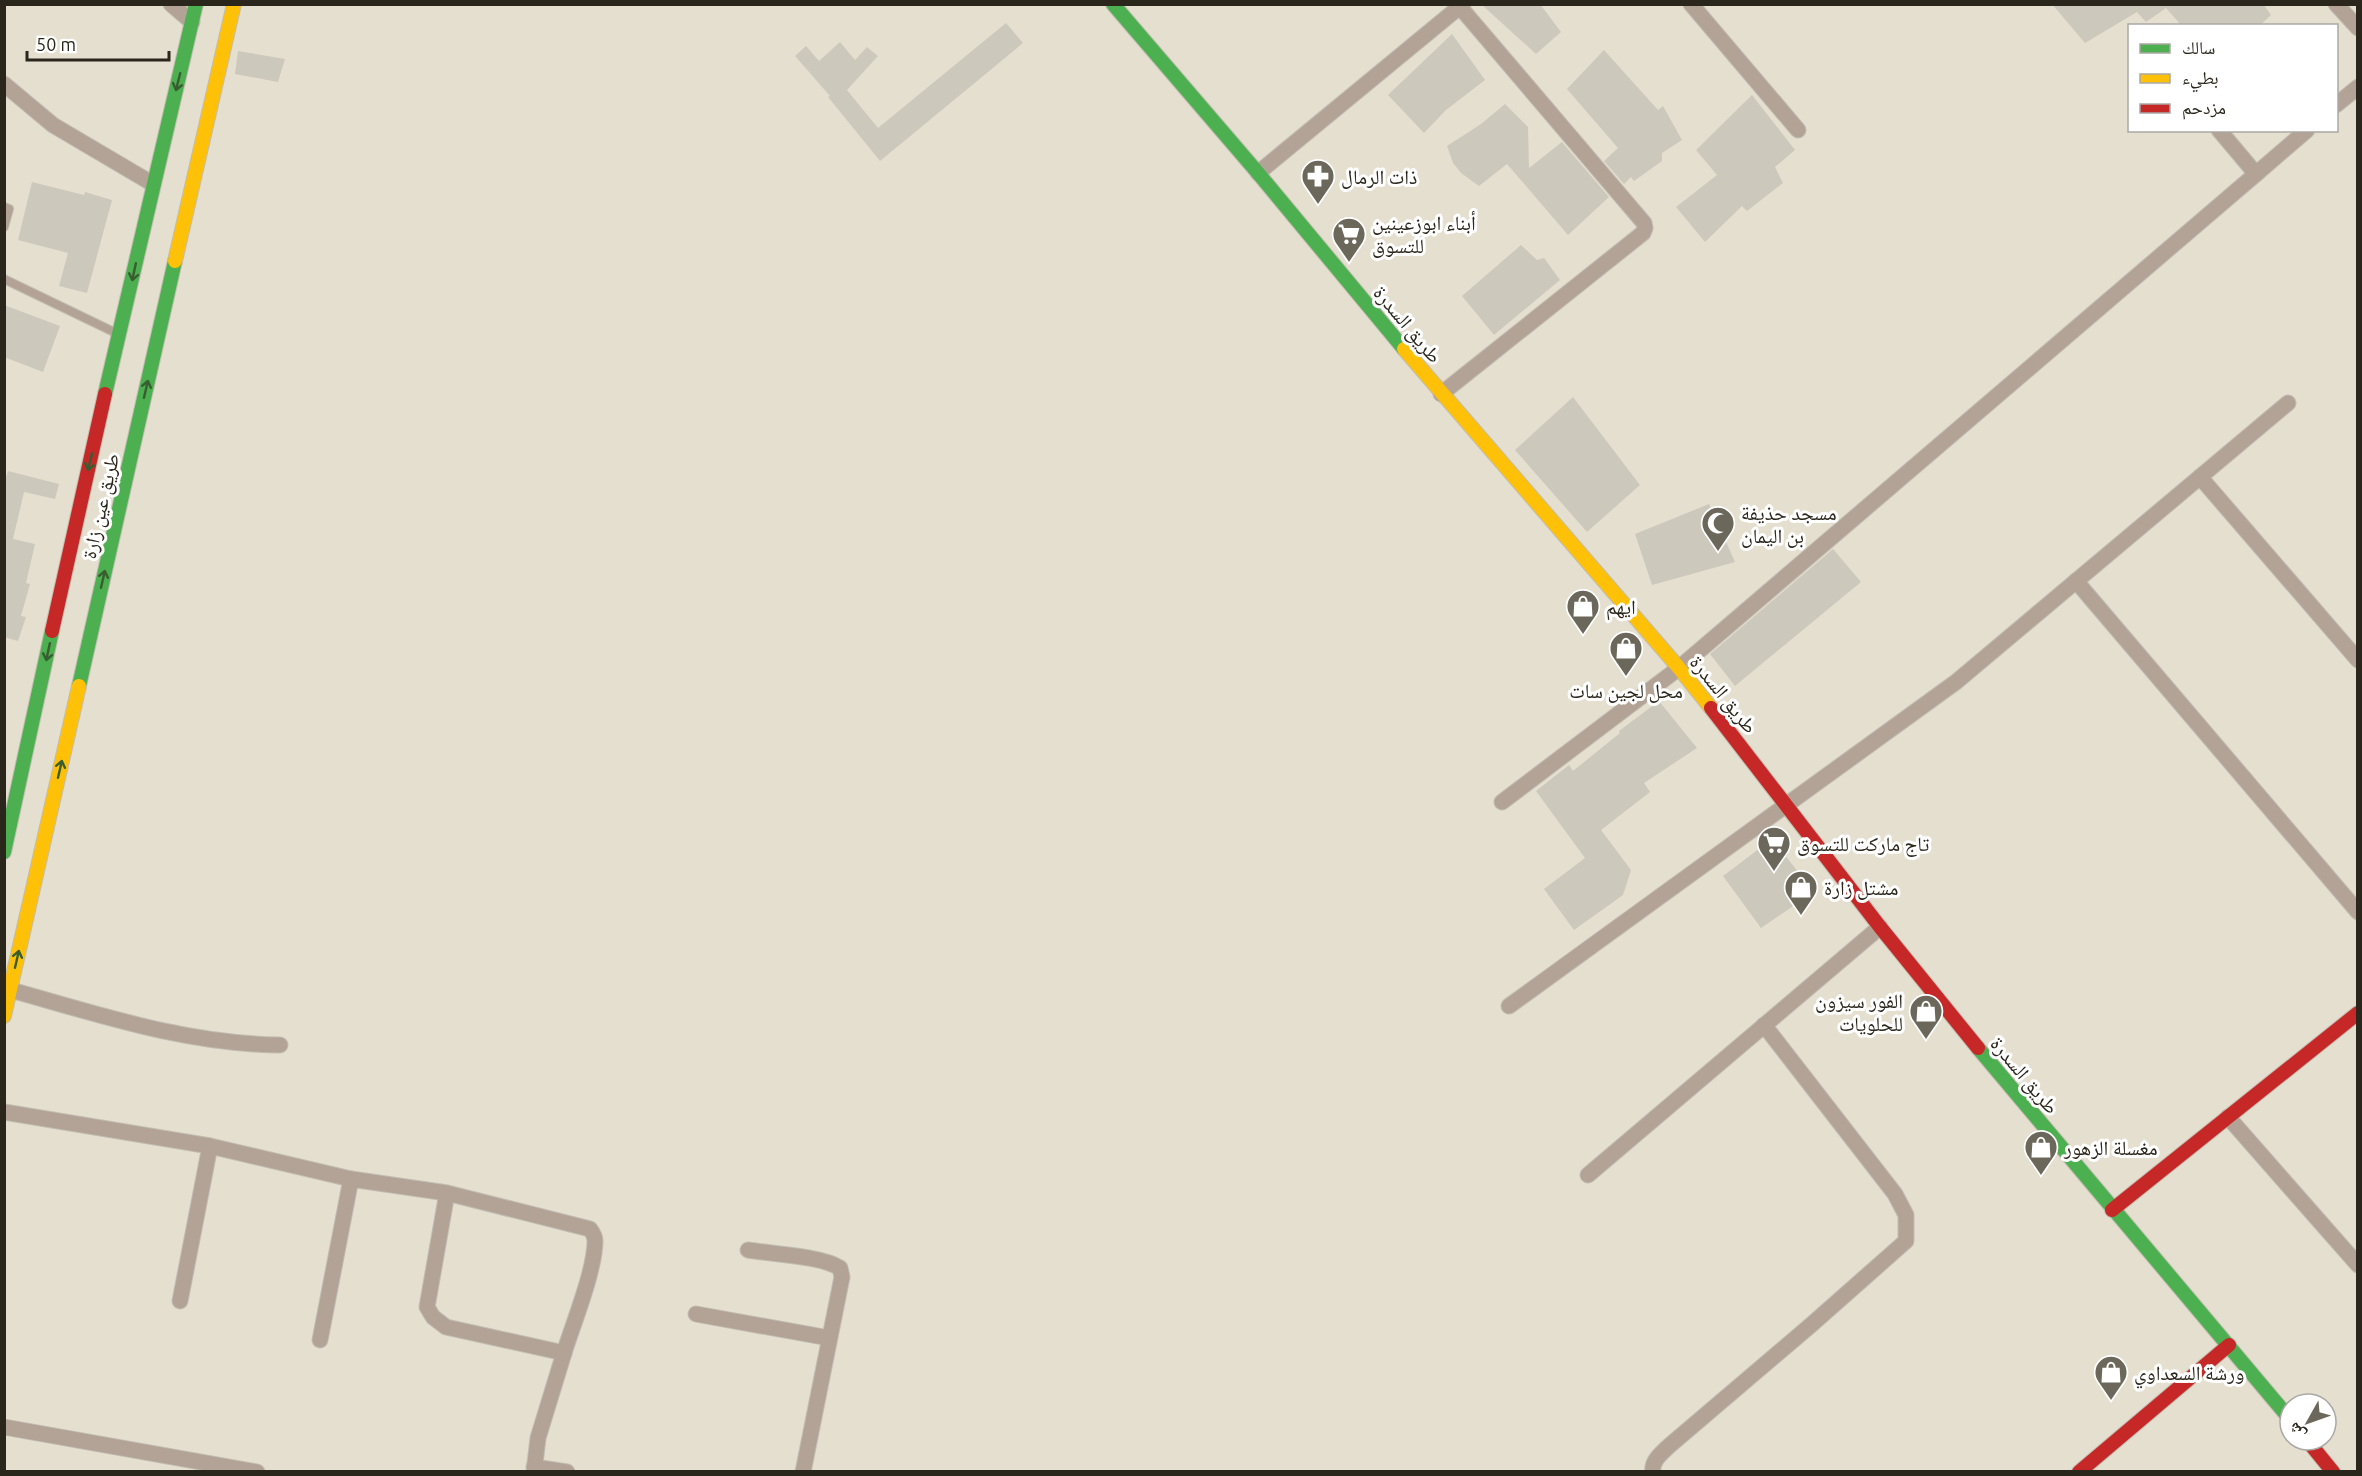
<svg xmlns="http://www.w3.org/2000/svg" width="2362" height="1476" viewBox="0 0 2362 1476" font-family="Ubuntu,'Noto Naskh Arabic',sans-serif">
  <rect width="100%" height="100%" fill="#e5dfd0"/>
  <g fill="#cdc8bc">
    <path d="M 1481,4 L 1540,4 L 1561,32 L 1536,54 Z"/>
    <path d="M 2052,4 L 2263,4 L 2271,15 L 2259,26 L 2182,26 L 2166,8 L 2146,22 L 2137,12 L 2085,43 Z"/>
    <path d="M 1006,23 L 1023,43 L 880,161 L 828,97 L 830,96 L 795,56 L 806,46 L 819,61 L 840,42 L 855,60 L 867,47 L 878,56 L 847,90 L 878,128 Z"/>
    <path d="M 1452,34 L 1485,80 L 1446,110 L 1424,133 L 1388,95 Z"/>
    <path d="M 1604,50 L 1658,110 L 1663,106 L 1682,140 L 1662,153 L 1662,161 L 1634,181 L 1631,177 L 1624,184 L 1604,161 L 1618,148 L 1567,89 Z"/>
    <path d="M 238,51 L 285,59 L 278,82 L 235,74 Z"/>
    <path d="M 1752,95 L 1795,150 L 1775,167 L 1783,183 L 1747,211 L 1742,206 L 1705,242 L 1676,207 L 1717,175 L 1696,150 Z"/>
    <path d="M 1505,104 L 1528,127 L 1529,168 L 1562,142 L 1609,197 L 1568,235 L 1507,164 L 1479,186 L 1461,173 L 1453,163 L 1447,146 L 1481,124 Z"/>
    <path d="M 32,182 L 84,195 L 85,192 L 112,200 L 87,293 L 59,286 L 68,253 L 18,240 Z"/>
    <path d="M 1521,245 L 1537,260 L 1544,258 L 1560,280 L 1494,335 L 1462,296 Z"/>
    <path d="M 4,305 L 60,326 L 43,372 L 4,357 Z"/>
    <path d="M 1573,397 L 1640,485 L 1587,532 L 1515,450 Z"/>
    <path d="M 8,471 L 59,484 L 55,499 L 24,492 L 13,539 L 35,544 L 26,583 L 30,584 L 21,616 L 26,617 L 18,641 L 4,637 L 4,485 Z"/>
    <path d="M 1709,504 L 1735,562 L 1652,585 L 1635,534 Z"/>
    <path d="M 1833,549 L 1861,582 L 1735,686 L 1710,654 Z"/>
    <path d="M 1659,701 L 1697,748 L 1644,783 L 1650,792 L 1601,830 L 1631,870 L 1623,895 L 1574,930 L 1544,889 L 1585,858 L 1536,791 L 1569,765 L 1573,771 L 1620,733 L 1619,731 Z"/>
    <path d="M 1772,839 L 1814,892 L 1761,928 L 1723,876 Z"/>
  </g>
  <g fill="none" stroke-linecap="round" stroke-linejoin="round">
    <defs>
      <g id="lane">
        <path d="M 4,207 L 9,209 L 4,227"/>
        <path d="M 4,279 L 116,333"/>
      </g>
      <g id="street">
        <path d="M 171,4 L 192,22"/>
        <path d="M 1691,4 L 1798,130"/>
        <path d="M 2336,4 L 2358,28"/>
        <path d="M 4,84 L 53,125 L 153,184"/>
        <path d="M 2336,105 L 2358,87"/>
        <path d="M 1258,173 L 1463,4"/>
        <path d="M 2256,174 L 2307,130"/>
        <path d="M 1441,394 L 1643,233 L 1645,228 L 1644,223 L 1460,7"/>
        <path d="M 2200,477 L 2358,660"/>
        <path d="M 2076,581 L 2358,912"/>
        <path d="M 1502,802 L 1679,668 L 2256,174 L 2219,130"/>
        <path d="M 11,990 C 100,1015 186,1044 280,1045"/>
        <path d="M 1509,1006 L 1956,682 L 2288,403"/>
        <path d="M 4,1112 L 210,1146 L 351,1179 L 447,1193 L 590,1229 C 593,1233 595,1236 595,1241 C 595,1270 573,1324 564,1353 L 446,1327 L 433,1317 L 427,1307 L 447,1193"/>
        <path d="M 2228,1117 L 2358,1265"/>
        <path d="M 1588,1175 L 1880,927"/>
        <path d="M 748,1250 C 772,1254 821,1256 840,1268 L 842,1277 L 803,1472"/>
        <path d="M 180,1301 L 210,1146"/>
        <path d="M 696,1314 L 829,1338"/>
        <path d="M 320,1340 L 351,1179"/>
        <path d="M 4,1427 L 257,1472"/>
        <path d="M 534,1467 L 567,1472"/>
        <path d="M 534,1472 L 538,1438 L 564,1353"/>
        <path d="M 1653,1472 C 1651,1461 1662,1453 1669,1446 L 1811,1325 L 1906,1241 L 1906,1215 L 1895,1194 L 1764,1025"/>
      </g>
      <g id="fast">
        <path d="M 1113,4 L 1258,173 L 1404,349"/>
        <path d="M 105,394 L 196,4"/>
        <path d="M 79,686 L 175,261"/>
        <path d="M 4,852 L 52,631"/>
        <path d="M 1978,1048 L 2290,1419"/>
      </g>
      <g id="slow">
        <path d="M 175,261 L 234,4"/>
        <path d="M 1404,349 L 1679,668 L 1711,708"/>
        <path d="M 4,1016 L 79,686"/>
      </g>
      <g id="jam">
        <path d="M 52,631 L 105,394"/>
        <path d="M 1711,708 L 1880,927 L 1978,1048"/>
        <path d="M 2112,1210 L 2358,1013"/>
        <path d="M 2307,1440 L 2333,1472"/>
        <path d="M 2079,1472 L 2229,1345"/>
      </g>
    </defs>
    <use href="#lane" stroke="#c2bdb1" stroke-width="10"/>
    <use href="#street" stroke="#c2bdb1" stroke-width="17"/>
    <use href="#fast" stroke="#c2bdb1" stroke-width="16"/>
    <use href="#slow" stroke="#c2bdb1" stroke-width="16"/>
    <use href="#jam" stroke="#c2bdb1" stroke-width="16"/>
    <use href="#lane" stroke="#b2a396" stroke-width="8"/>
    <use href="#street" stroke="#b2a396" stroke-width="15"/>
    <use href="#fast" stroke="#4caf50" stroke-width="14"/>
    <use href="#slow" stroke="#ffc107" stroke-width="14"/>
    <use href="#jam" stroke="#c62828" stroke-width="14"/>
  </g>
  <defs><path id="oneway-shaft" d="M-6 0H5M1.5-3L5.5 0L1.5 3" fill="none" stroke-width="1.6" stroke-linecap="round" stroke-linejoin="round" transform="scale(1.5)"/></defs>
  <g stroke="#385d30">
    <use href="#oneway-shaft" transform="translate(178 82) rotate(104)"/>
    <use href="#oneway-shaft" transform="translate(134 272) rotate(102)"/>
    <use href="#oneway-shaft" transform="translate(146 389) rotate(-77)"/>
    <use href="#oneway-shaft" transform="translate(90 462) rotate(103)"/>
    <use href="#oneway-shaft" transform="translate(103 579) rotate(-77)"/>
    <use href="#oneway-shaft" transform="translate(48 652) rotate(102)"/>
    <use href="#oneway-shaft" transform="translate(60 769) rotate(-77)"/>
    <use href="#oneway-shaft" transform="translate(17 959) rotate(-77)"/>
  </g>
  <defs>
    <symbol id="pharmacy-pin" viewBox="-11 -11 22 30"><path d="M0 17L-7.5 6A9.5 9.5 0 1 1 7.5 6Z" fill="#6b675a" stroke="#fff"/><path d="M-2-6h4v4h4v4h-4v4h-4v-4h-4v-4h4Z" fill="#fff"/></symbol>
    <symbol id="supermarket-pin" viewBox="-11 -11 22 30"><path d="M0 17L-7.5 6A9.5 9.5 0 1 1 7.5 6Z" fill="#6b675a" stroke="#fff"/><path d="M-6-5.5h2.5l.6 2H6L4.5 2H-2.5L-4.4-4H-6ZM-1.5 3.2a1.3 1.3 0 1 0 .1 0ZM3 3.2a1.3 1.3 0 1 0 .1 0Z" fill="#fff"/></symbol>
    <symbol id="mosque-pin" viewBox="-11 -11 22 30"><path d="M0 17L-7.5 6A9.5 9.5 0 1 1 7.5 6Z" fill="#6b675a" stroke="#fff"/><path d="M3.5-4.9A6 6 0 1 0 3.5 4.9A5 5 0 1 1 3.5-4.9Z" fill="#fff"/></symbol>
    <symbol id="shop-pin" viewBox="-11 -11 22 30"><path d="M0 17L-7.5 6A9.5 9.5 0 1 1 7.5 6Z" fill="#6b675a" stroke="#fff"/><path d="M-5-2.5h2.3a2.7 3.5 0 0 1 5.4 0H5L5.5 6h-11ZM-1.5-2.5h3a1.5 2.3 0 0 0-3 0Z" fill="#fff"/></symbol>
  </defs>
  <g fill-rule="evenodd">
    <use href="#pharmacy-pin" x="1299" y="157" width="38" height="52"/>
    <use href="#supermarket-pin" x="1330" y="215" width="38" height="52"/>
    <use href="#mosque-pin" x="1699" y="504" width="38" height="52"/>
    <use href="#shop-pin" x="1564" y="587" width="38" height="52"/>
    <use href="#shop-pin" x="1607" y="629" width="38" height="52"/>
    <use href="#supermarket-pin" x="1755" y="824" width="38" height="52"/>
    <use href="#shop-pin" x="1782" y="868" width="38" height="52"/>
    <use href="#shop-pin" x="1907" y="992" width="38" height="52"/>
    <use href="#shop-pin" x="2022" y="1128" width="38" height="52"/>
    <use href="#shop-pin" x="2092" y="1353" width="38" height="52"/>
  </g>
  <g text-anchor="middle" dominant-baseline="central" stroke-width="6" stroke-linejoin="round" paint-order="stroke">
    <g font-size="20" fill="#2a261b" stroke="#fff" text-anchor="start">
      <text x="1341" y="176">ذات الرمال</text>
      <text x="1372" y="222">أبناء ابوزعينين<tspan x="1372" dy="23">للتسوق</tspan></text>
      <text x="1741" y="512">مسجد حذيفة<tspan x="1741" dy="23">بن اليمان</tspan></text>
      <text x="1606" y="606">ايهم</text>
      <text x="1626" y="690" text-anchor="middle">محل لجين سات</text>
      <text x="1797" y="843">تاج ماركت للتسوق</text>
      <text x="1824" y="887">مشتل زارة</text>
      <text x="1903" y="1000" text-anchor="end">الفور سيزون<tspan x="1903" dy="23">للحلويات</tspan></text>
      <text x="2064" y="1147">مغسلة الزهور</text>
      <text x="2134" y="1372">ورشة السعداوي</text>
    </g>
    <g font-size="20" fill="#2a261b" stroke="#fff">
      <text transform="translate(1408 324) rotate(50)">طريق السدرة</text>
      <text transform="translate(100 506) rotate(-77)">طريق عين زارة</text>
      <text transform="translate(1724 694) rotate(51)">طريق السدرة</text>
      <text transform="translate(2025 1075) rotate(50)">طريق السدرة</text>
    </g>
  </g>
  <rect width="2362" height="1476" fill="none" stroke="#2a261b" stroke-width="12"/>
  <rect x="2128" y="24" width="210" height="108" fill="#ffffff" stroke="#aaa8a4" stroke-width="1.5"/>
  <rect x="2140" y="44" width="30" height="9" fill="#4caf50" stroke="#aaa8a4" stroke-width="1.5"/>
  <text x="2182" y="54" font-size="18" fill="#2a261b">سالك</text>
  <rect x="2140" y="74" width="30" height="9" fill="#ffc107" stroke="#aaa8a4" stroke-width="1.5"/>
  <text x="2182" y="84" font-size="18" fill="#2a261b">بطيء</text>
  <rect x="2140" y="104" width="30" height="9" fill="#c62828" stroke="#aaa8a4" stroke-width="1.5"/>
  <text x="2182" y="114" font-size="18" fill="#2a261b">مزدحم</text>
  <g transform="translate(2308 1422) rotate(230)"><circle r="28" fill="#ffffff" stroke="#aaa8a4" stroke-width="1.5"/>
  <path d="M0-4.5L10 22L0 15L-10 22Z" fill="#6b675a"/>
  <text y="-9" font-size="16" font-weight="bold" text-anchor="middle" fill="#2a261b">ش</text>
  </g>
  <path d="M27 51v9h142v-9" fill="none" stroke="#2a261b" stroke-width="3"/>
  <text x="36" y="51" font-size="18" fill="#2a261b" stroke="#ffffff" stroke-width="4.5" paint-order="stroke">50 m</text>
</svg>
